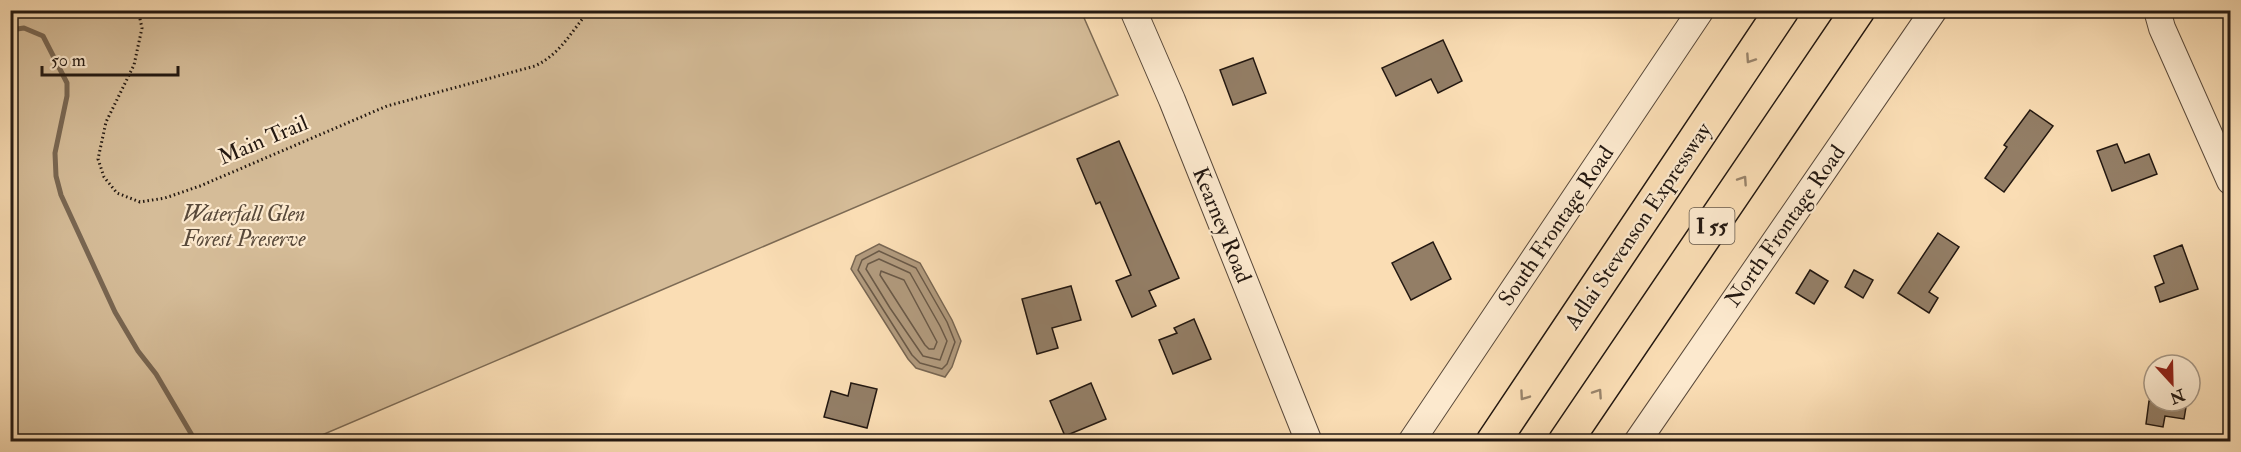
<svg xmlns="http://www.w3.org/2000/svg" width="2241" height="452" viewBox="0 0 2241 452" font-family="'IM FELL Double Pica',serif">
  <rect width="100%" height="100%" fill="#faddb4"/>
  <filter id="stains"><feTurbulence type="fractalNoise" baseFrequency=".00333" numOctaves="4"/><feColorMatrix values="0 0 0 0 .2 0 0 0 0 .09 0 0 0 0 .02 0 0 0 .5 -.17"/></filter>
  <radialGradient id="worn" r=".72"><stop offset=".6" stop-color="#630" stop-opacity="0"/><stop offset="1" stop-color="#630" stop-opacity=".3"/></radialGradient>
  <path fill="#d5bc98" stroke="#7c6a54" stroke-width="1.5" d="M 10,11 L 1081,11 L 1118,95 L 308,441 L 11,441 Z"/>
  <path fill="#b19a7d" stroke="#786652" stroke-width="1.5" d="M 879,244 L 920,263 L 952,320 L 961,341 L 952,367 L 945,377 L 916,368 L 908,359 L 851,269 L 856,256 Z"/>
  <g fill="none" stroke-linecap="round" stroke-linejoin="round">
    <g stroke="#6a5947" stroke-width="1.5">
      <path d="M 879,251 L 916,268 L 947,322 L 955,342 L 947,364 L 942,369 L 920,363 L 912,355 L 858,270 L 862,260 Z"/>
      <path d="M 879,259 L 910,273 L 940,326 L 947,341 L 940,360 L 923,356 L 890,308 L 866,269 L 868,264 Z"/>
      <path d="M 881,271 L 904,280 L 937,342 L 934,349 L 929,349 L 925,345 L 880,275 Z"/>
    </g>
    <path stroke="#786652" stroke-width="5" d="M 10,30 L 24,28 L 43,36 L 67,83 L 67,96 L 55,153 L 56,176 L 61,195 L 115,312 L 138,351 L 156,374 L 196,442"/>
  </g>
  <g fill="#937e66" stroke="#231811" stroke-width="1.5">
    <path d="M 1443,40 L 1462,81 L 1438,93 L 1431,79 L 1396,96 L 1382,68 Z"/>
    <path d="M 1253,58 L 1266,93 L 1233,105 L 1220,70 Z"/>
    <path d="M 2030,110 L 2053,126 L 2004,192 L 1985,178 L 2007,147 L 2004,145 Z"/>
    <path d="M 1119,141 L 1179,278 L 1149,291 L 1156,306 L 1132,317 L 1116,281 L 1131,275 L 1100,202 L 1096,204 L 1077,159 Z"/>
    <path d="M 2117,144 L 2125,163 L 2149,154 L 2157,174 L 2112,191 L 2097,151 Z"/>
    <path d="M 1938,233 L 1959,247 L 1929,292 L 1938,298 L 1929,313 L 1898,293 Z"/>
    <path d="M 1433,242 L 1451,279 L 1411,300 L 1392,263 Z"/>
    <path d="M 2182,245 L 2198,289 L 2160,302 L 2155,287 L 2164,283 L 2154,256 Z"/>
    <path d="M 1810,270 L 1828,281 L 1814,304 L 1796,293 Z"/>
    <path d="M 1854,270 L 1873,280 L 1863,298 L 1845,287 Z"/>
    <path d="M 1071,286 L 1081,320 L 1052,328 L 1058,348 L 1037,354 L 1022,299 Z"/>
    <path d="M 1194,319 L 1211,359 L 1173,374 L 1159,340 L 1177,333 L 1174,328 Z"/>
    <path d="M 851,383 L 877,389 L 867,428 L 824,417 L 831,391 L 848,396 Z"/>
    <path d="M 1091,383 L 1106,419 L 1065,436 L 1050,401 Z"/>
    <path d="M 2149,401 L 2187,401 L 2184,419 L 2165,416 L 2163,427 L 2146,424 Z"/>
  </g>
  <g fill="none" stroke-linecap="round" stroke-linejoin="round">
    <defs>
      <g id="minor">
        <path d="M 1133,10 L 1172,100 L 1309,442"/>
        <path d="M 2157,10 L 2162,28 L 2230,181"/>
        <path d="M 1411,442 L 1701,10"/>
        <path d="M 1637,442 L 1934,10"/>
      </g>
      <g id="highway">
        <path d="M 1493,442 L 1782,10"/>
        <path d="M 1565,442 L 1858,10"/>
      </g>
    </defs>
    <use href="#minor" stroke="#59493a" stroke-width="28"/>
    <use href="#highway" stroke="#231811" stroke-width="36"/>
    <path stroke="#231811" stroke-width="3" stroke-dasharray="1.5 3" stroke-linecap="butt" d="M 138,10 L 142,28 L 134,65 L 106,122 L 98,159 L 104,177 L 117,193 L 140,202 L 165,198 L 200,186 L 387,106 L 535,66 C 562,53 571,31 590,10"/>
    <use href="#minor" stroke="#fce9ce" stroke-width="26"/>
    <use href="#highway" stroke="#faddb4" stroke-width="33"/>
  </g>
  <defs><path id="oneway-chevron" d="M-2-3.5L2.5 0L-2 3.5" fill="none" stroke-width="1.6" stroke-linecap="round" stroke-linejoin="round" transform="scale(1.5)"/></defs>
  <g stroke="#99846b">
    <use href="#oneway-chevron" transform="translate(1750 59) rotate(124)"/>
    <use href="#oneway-chevron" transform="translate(1743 180) rotate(-56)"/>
    <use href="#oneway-chevron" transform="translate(1598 393) rotate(-56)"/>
    <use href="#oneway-chevron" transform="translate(1524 396) rotate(125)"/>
  </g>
  <g text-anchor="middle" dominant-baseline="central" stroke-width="4.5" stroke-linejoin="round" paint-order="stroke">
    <rect fill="#fce9ce" stroke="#64574a" stroke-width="1.5" x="1689.5" y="208" width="45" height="36" rx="4.5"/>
    <g font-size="21" font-weight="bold" fill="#231811">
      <text x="1712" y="226">I 55</text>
    </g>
    <g font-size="22" fill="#231811" stroke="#fce9ce">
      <text transform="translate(263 140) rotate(-23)">Main Trail</text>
      <text transform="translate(1222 225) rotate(68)">Kearney Road</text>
      <text transform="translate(1556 226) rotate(-56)">South Frontage Road</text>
      <text transform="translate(1638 226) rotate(-56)">Adlai Stevenson Expressway</text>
      <text transform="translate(1785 226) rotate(-55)">North Frontage Road</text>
    </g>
    <g font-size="22" font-style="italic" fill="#58493a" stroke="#fce9ce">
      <text x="244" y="214">Waterfall Glen<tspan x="244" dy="25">Forest Preserve</tspan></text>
    </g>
  </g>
  <rect width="2241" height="452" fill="none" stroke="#faddb4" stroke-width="36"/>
  <rect x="12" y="12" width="2217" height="428" fill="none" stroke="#231811" stroke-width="3"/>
  <rect x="18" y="18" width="2205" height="416" fill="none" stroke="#231811" stroke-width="1.5"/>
  <g transform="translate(2172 383) rotate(158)"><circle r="28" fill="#fce9ce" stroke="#a59582" stroke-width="1.5"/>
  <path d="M0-4.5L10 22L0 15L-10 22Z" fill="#8f2418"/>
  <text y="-9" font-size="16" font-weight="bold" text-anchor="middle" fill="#231811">N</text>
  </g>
  <path d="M42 66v9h136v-9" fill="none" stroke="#231811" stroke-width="3"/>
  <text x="51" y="66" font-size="18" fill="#231811" stroke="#fce9ce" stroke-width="4.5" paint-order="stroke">50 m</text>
  <rect width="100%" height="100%" filter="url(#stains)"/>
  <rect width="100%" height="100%" fill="url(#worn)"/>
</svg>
